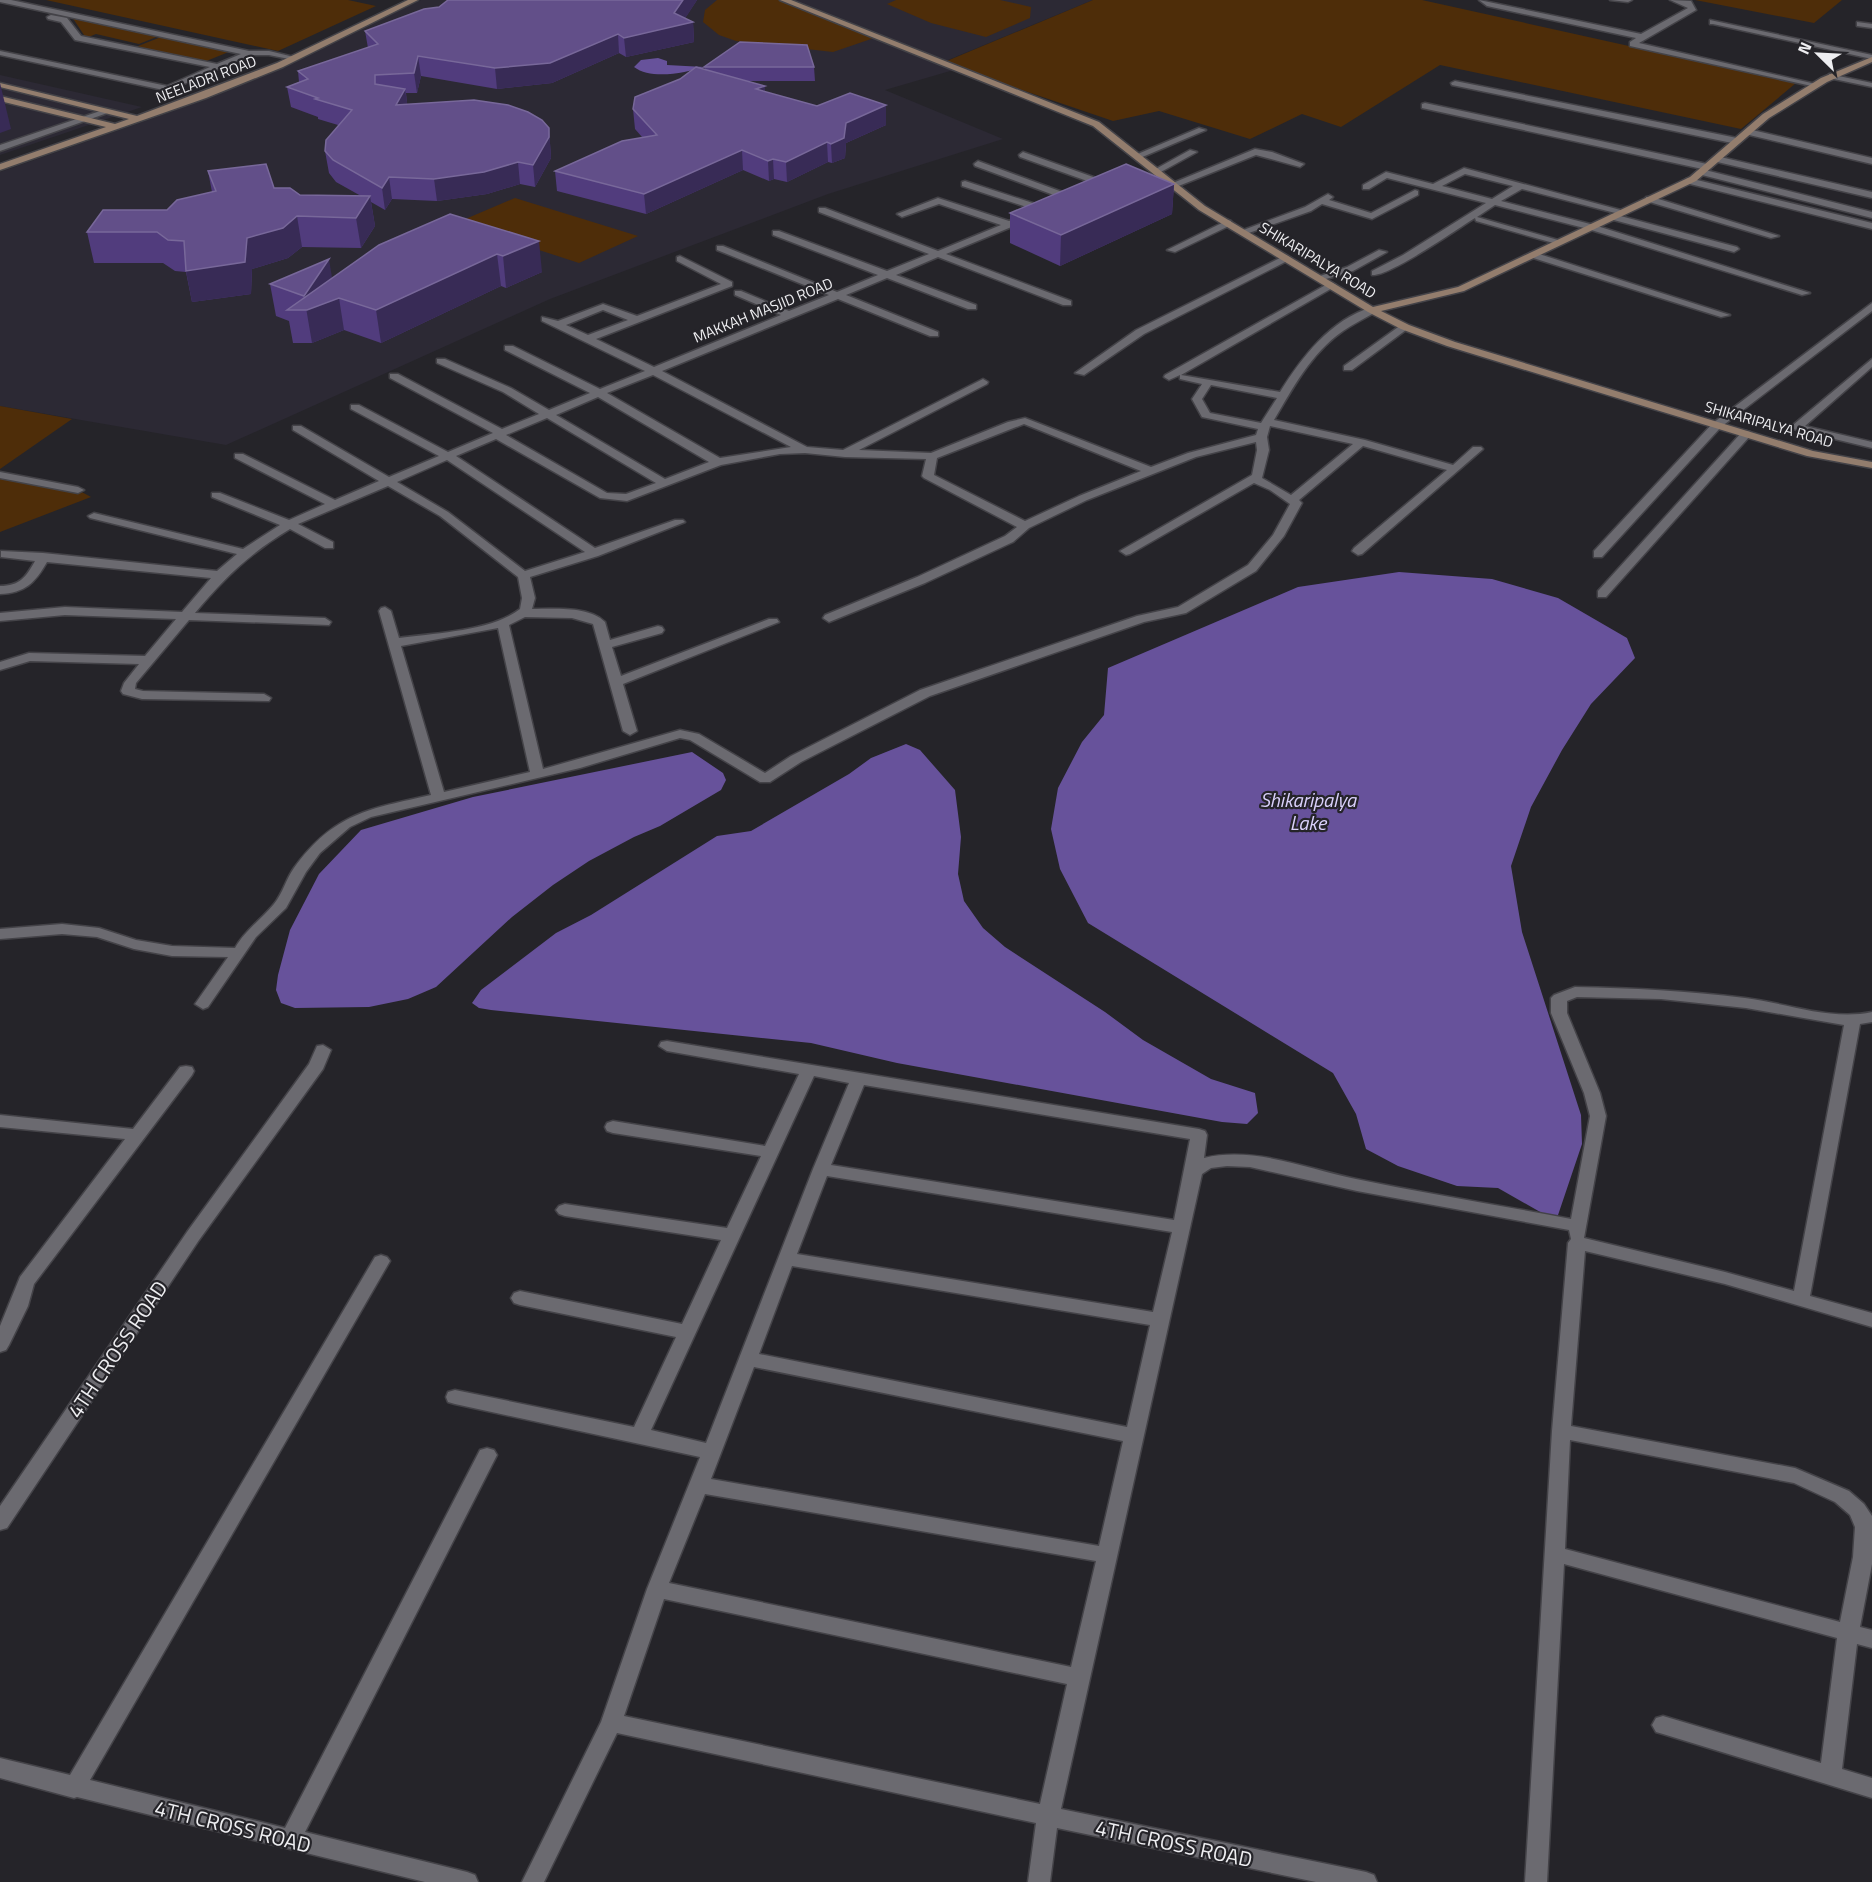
<svg xmlns="http://www.w3.org/2000/svg" width="1872" height="1882" viewBox="0 0 1872 1882" font-family="'Titillium Web',sans-serif">
  <rect width="100%" height="100%" fill="#252429"/>
  <g fill="#2c2934">
    <path d="M 421,0 L 1093,0 L 943,62 L 957,69 L 885,90 L 1003,139 L 828,194 L 550,299 L 226,445 L 0,406 L 0,172 L 213,97 Z"/>
    <path d="M 0,75 L 142,107 L 0,155 Z"/>
  </g>
  <g fill="#4e2d09">
    <path d="M 46,0 L 348,0 L 376,6 L 278,51 Z"/>
    <path d="M 717,0 L 784,0 L 877,37 L 833,52 L 736,41 L 719,35 L 703,22 L 705,10 Z"/>
    <path d="M 896,0 L 1000,0 L 1031,7 L 1030,18 L 986,37 L 931,23 L 887,4 Z"/>
    <path d="M 1093,0 L 1422,0 L 1796,83 L 1741,129 L 1440,65 L 1341,127 L 1302,114 L 1250,139 L 1159,111 L 1113,121 L 942,63 Z"/>
    <path d="M 1695,0 L 1842,0 L 1814,23 Z"/>
    <path d="M 72,17 L 159,36 L 139,44 L 96,34 L 86,38 Z"/>
    <path d="M 161,37 L 231,51 L 204,62 L 133,48 Z"/>
    <path d="M 515,198 L 638,236 L 579,263 L 456,223 Z"/>
    <path d="M 0,406 L 72,419 L 0,469 Z"/>
    <path d="M 0,475 L 78,490 L 91,497 L 0,532 Z"/>
  </g>
  <g fill="#67529b">
    <path d="M 658,58 L 667,61 L 667,65 L 704,67 C 685,73 651,80 634,67 L 641,60 Z"/>
    <path d="M 1399,572 L 1492,579 L 1558,598 L 1627,638 L 1635,658 L 1591,704 L 1562,750 L 1531,807 L 1511,866 L 1522,932 L 1581,1115 L 1582,1144 L 1556,1221 L 1498,1188 L 1457,1186 L 1398,1166 L 1366,1149 L 1356,1114 L 1333,1073 L 1088,923 L 1060,869 L 1051,829 L 1058,788 L 1082,742 L 1104,715 L 1108,668 L 1298,587 Z"/>
    <path d="M 906,744 L 920,750 L 955,790 L 961,837 L 958,874 L 964,901 L 983,928 L 1005,947 L 1105,1012 L 1143,1040 L 1211,1079 L 1255,1093 L 1258,1113 L 1247,1124 L 1222,1122 L 897,1063 L 811,1043 L 491,1010 L 479,1008 L 472,1003 L 481,990 L 556,933 L 591,915 L 717,836 L 751,831 L 849,774 L 871,758 Z"/>
    <path d="M 692,752 L 723,773 L 726,780 L 721,790 L 660,826 L 634,837 L 589,861 L 553,885 L 512,917 L 436,987 L 408,999 L 369,1007 L 295,1008 L 281,1003 L 276,990 L 278,975 L 290,930 L 319,874 L 361,830 L 473,797 Z"/>
  </g>
  <g fill="none" stroke-linecap="round" stroke-linejoin="round">
    <defs>
      <g id="street">
        <path d="M 0,0 L 11,0 L 249,51 L 269,51 L 298,58 L 294,60 L 269,55 L 250,55 L 168,91 L 0,55 L 0,51 L 167,86 L 210,67 L 75,40 L 61,22 L 48,19 L 47,17 L 51,15 L 67,18 L 81,36 L 217,64 L 241,54 L 0,2 Z"/>
        <path d="M 1479,0 L 1641,34 L 1688,8 L 1670,0 L 1691,1 L 1696,10 L 1639,43 L 1820,85 L 1816,87 L 1630,46 L 1630,42 L 1636,38 L 1487,6 Z"/>
        <path d="M 1610,0 L 1632,0 L 1628,2 Z"/>
        <path d="M 1710,20 L 1872,55 L 1872,59 L 1713,24 L 1710,24 Z"/>
        <path d="M 1857,22 L 1872,24 L 1872,28 L 1857,26 Z"/>
        <path d="M 1829,74 L 1872,83 L 1872,87 L 1829,78 Z"/>
        <path d="M 1455,81 L 1737,138 L 1741,141 L 1737,144 L 1452,85 L 1451,83 Z"/>
        <path d="M 1425,103 L 1707,164 L 1711,167 L 1707,170 L 1422,108 L 1422,104 Z"/>
        <path d="M 106,109 L 113,111 L 0,151 L 0,145 Z"/>
        <path d="M 1199,128 L 1206,130 L 1140,158 L 1133,156 Z"/>
        <path d="M 1748,129 L 1872,158 L 1872,164 L 1745,134 L 1744,132 Z"/>
        <path d="M 1255,149 L 1272,152 L 1304,164 L 1300,167 L 1256,155 L 1176,187 L 1168,185 Z"/>
        <path d="M 1190,150 L 1197,152 L 1159,173 L 1152,171 Z"/>
        <path d="M 1023,152 L 1110,183 L 1112,185 L 1104,187 L 1020,157 L 1019,155 Z"/>
        <path d="M 1716,156 L 1872,192 L 1872,198 L 1713,161 L 1712,159 Z"/>
        <path d="M 978,161 L 1076,197 L 1078,199 L 1070,201 L 975,166 L 974,164 Z"/>
        <path d="M 1464,168 L 1628,212 L 1623,215 L 1522,189 L 1501,201 L 1594,225 L 1810,293 L 1802,295 L 1588,229 L 1495,205 L 1477,217 L 1565,242 L 1557,244 L 1476,221 L 1475,218 C 1457,229 1389,277 1372,275 L 1372,271 L 1403,255 L 1486,203 L 1387,178 L 1369,189 L 1363,189 L 1363,185 L 1386,172 L 1433,184 ZM 1465,174 L 1513,186 L 1492,199 L 1442,186 Z"/>
        <path d="M 1701,169 L 1872,212 L 1872,218 L 1698,174 L 1697,172 Z"/>
        <path d="M 1689,178 L 1872,223 L 1872,229 L 1686,183 L 1686,179 Z"/>
        <path d="M 965,181 L 1048,208 L 1050,210 L 1042,212 L 962,186 L 962,182 Z"/>
        <path d="M 1415,190 L 1418,191 L 1418,195 L 1372,219 L 1322,204 L 1311,211 L 1246,234 L 1238,232 L 1305,207 L 1328,194 L 1333,197 L 1329,200 L 1371,213 Z"/>
        <path d="M 1646,197 L 1652,197 L 1779,236 L 1771,238 L 1646,201 Z"/>
        <path d="M 938,198 L 1009,221 L 1025,215 L 1031,215 L 1031,219 L 946,254 L 1071,301 L 1071,305 L 1063,305 L 938,257 L 896,275 L 976,305 L 976,309 L 968,309 L 887,278 L 846,295 L 938,332 L 938,336 L 930,336 L 838,299 L 662,371 L 807,447 L 843,450 L 983,379 L 988,382 L 987,384 L 859,450 L 931,453 L 1008,422 L 1025,418 L 1151,467 L 1188,453 L 1256,435 L 1258,429 L 1202,417 L 1192,399 L 1202,384 L 1180,379 L 1180,375 L 1169,380 L 1164,377 L 1165,375 L 1331,282 L 1336,285 L 1334,287 L 1181,375 L 1280,392 C 1302,357 1330,320 1372,307 L 1376,308 L 1376,312 C 1365,318 1353,324 1343,331 C 1311,353 1293,388 1274,420 L 1365,440 L 1453,465 L 1473,447 L 1481,447 L 1483,449 L 1362,554 L 1358,555 L 1352,551 L 1354,548 L 1447,470 L 1363,446 L 1299,500 L 1302,503 L 1284,536 L 1256,571 L 1186,613 L 1144,622 L 930,696 L 801,762 L 770,782 L 760,782 L 690,740 L 680,738 L 580,768 L 371,817 L 350,827 L 320,853 L 306,872 L 286,908 L 256,937 L 208,1007 L 203,1009 L 195,1004 L 228,957 L 172,956 L 134,949 L 97,937 L 62,934 L 0,939 L 0,929 L 62,924 L 99,928 L 136,940 L 172,946 L 235,948 C 245,930 261,920 274,904 C 283,893 286,879 294,868 C 334,813 369,809 431,795 L 379,611 L 381,608 L 385,607 L 391,611 L 399,638 C 435,633 492,631 520,609 L 522,598 L 518,577 L 440,516 L 388,486 L 298,524 L 333,542 L 333,548 L 325,548 L 290,529 C 250,553 224,578 195,613 L 325,618 L 331,622 L 329,625 L 189,620 L 136,683 L 135,689 L 143,691 L 264,694 L 271,698 L 269,701 L 142,699 L 123,694 L 121,691 L 124,683 L 139,664 L 30,661 L 0,670 L 0,662 L 29,653 L 145,656 L 176,619 L 65,615 L 0,621 L 0,613 L 65,607 L 182,612 L 211,578 L 47,562 C 35,583 25,593 0,594 L 0,586 C 20,586 26,577 35,561 L 1,557 L 1,551 L 43,553 L 217,571 L 237,554 L 90,518 L 88,516 L 94,513 L 243,549 L 280,525 L 212,497 L 212,493 L 220,493 L 289,520 L 325,504 L 235,458 L 235,454 L 243,454 L 335,500 L 379,481 L 293,430 L 293,426 L 301,426 L 389,477 L 439,456 L 351,409 L 351,405 L 359,405 L 448,452 L 493,433 L 390,378 L 390,374 L 398,374 L 502,429 L 539,414 L 503,392 L 437,363 L 437,359 L 445,359 L 511,388 L 549,410 L 590,393 L 505,350 L 505,346 L 513,346 L 600,389 L 645,371 L 542,321 L 542,317 L 558,321 L 603,304 L 637,316 L 721,284 L 677,261 L 677,257 L 680,256 L 732,282 L 732,286 L 596,339 L 654,367 L 781,315 L 735,295 L 735,291 L 741,291 L 789,311 L 829,295 L 717,250 L 717,246 L 723,246 L 837,292 L 878,275 L 773,235 L 773,231 L 779,231 L 887,271 L 929,254 L 819,212 L 819,208 L 825,208 L 938,251 L 1001,225 L 939,204 L 902,217 L 897,214 ZM 603,310 L 628,320 L 588,335 L 566,325 ZM 653,375 L 791,447 L 720,458 L 607,393 ZM 1211,385 L 1277,398 L 1261,423 L 1210,413 L 1202,399 ZM 598,397 L 709,462 L 665,479 L 556,415 ZM 547,418 L 656,483 L 626,494 L 607,493 L 506,435 ZM 1024,424 L 1141,471 L 1079,496 L 1025,521 L 934,475 L 937,458 ZM 1270,426 L 1353,444 L 1291,495 L 1262,478 L 1269,450 L 1267,437 ZM 496,439 L 600,498 L 627,501 L 721,465 L 780,454 L 805,453 L 845,457 L 926,459 L 922,476 L 924,478 L 1017,527 L 1005,536 L 917,577 L 825,615 L 823,618 L 829,622 L 925,583 L 1013,542 L 1029,528 L 1087,500 L 1196,457 L 1256,442 L 1257,450 L 1252,475 L 1120,551 L 1126,555 L 1130,554 L 1254,483 L 1270,490 L 1290,504 L 1273,535 L 1248,565 L 1178,607 L 1137,616 L 920,690 L 791,756 L 765,773 L 699,734 L 680,730 L 543,769 L 509,625 L 525,617 L 572,618 L 593,624 L 623,731 L 630,735 L 637,731 L 623,684 L 779,622 L 777,619 L 769,619 L 621,676 L 612,647 L 662,633 L 664,630 L 662,627 L 658,626 L 610,640 L 605,622 C 589,606 554,609 532,609 L 535,598 L 530,577 L 598,556 L 685,522 L 683,520 L 675,520 L 595,548 L 456,456 ZM 447,460 L 585,552 L 525,571 L 448,512 L 397,482 ZM 498,628 L 530,772 L 444,792 L 401,646 Z"/>
        <path d="M 1613,214 L 1737,247 L 1739,249 L 1734,252 L 1610,219 L 1610,215 Z"/>
        <path d="M 1228,220 L 1231,221 L 1231,225 L 1175,252 L 1167,250 Z"/>
        <path d="M 1379,250 L 1387,252 L 1353,271 L 1319,281 L 1314,278 L 1347,267 Z"/>
        <path d="M 1530,253 L 1536,253 L 1730,315 L 1721,317 L 1530,257 Z"/>
        <path d="M 1286,255 L 1291,258 L 1289,260 L 1144,334 L 1084,375 L 1075,373 L 1136,330 Z"/>
        <path d="M 1872,303 L 1872,311 L 1721,427 L 1602,557 L 1594,557 L 1594,551 L 1713,423 Z"/>
        <path d="M 1401,325 L 1410,327 L 1352,370 L 1344,370 L 1344,366 Z"/>
        <path d="M 1872,359 L 1872,367 L 1805,426 L 1872,442 L 1872,448 L 1793,429 L 1793,425 Z"/>
        <path d="M 1746,431 L 1750,432 L 1750,436 L 1606,597 L 1598,597 L 1598,591 L 1742,432 Z"/>
        <path d="M 0,472 L 78,487 L 84,490 L 78,493 L 0,478 Z"/>
        <path d="M 1575,987 C 1632,988 1688,991 1745,998 C 1786,1003 1831,1021 1872,1012 L 1872,1022 L 1860,1024 L 1810,1296 L 1872,1313 L 1872,1327 L 1725,1284 L 1585,1251 L 1571,1426 L 1795,1468 L 1849,1491 L 1864,1504 L 1872,1516 L 1872,1564 L 1860,1627 L 1872,1630 L 1872,1648 L 1857,1644 L 1842,1769 L 1872,1778 L 1872,1798 L 1663,1734 L 1656,1732 L 1652,1725 L 1656,1718 L 1663,1716 L 1821,1763 L 1837,1638 L 1564,1564 L 1547,1882 L 1525,1882 L 1552,1431 L 1568,1243 L 1571,1239 L 1569,1230 L 1357,1191 L 1250,1167 L 1227,1166 L 1211,1168 L 1202,1174 L 1061,1809 L 1366,1872 L 1374,1875 L 1377,1882 L 1316,1882 L 1057,1828 L 1050,1882 L 1028,1882 L 1036,1823 L 617,1733 L 544,1882 L 522,1882 L 601,1722 L 647,1589 L 700,1457 L 455,1404 L 448,1402 L 446,1397 L 448,1392 L 455,1390 L 634,1427 L 676,1337 L 520,1305 L 514,1303 L 511,1298 L 514,1293 L 520,1291 L 682,1324 L 721,1240 L 565,1216 L 559,1214 L 556,1210 L 559,1206 L 565,1204 L 727,1228 L 761,1156 L 613,1133 L 607,1131 L 605,1127 L 607,1123 L 613,1121 L 765,1146 L 799,1074 L 667,1051 L 659,1046 L 661,1042 L 667,1041 L 1199,1129 L 1205,1131 L 1207,1135 L 1204,1158 C 1254,1146 1308,1169 1356,1179 C 1427,1194 1500,1205 1571,1219 L 1590,1116 L 1584,1093 L 1551,1013 L 1551,998 L 1554,995 ZM 1577,997 L 1661,999 L 1746,1008 L 1844,1025 L 1794,1291 L 1725,1272 L 1584,1238 L 1606,1116 L 1600,1093 L 1567,1013 L 1567,1001 ZM 814,1076 L 849,1083 L 813,1169 L 706,1443 L 651,1430 ZM 864,1085 L 1190,1139 L 1174,1220 L 831,1165 ZM 827,1176 L 1172,1232 L 1153,1312 L 797,1254 ZM 792,1266 L 1150,1325 L 1127,1427 L 759,1354 ZM 754,1367 L 1123,1441 L 1099,1546 L 711,1479 ZM 1570,1440 L 1794,1483 L 1835,1502 L 1850,1515 L 1855,1527 L 1853,1557 L 1840,1622 L 1565,1549 ZM 705,1494 L 1096,1561 L 1071,1667 L 669,1583 ZM 664,1599 L 1067,1684 L 1040,1804 L 624,1716 Z"/>
        <path d="M 323,1045 L 331,1050 L 323,1069 L 199,1240 L 7,1528 L 0,1530 L 0,1506 L 187,1232 L 309,1064 L 317,1046 Z"/>
        <path d="M 186,1066 L 192,1067 L 194,1071 L 192,1075 L 34,1284 L 28,1306 L 9,1345 L 6,1350 L 0,1352 L 0,1326 L 20,1277 L 125,1139 L 0,1127 L 0,1115 L 133,1129 L 180,1067 Z"/>
        <path d="M 381,1255 L 387,1257 L 390,1261 L 90,1780 L 285,1828 L 480,1450 L 487,1448 L 494,1450 L 497,1455 L 305,1832 L 467,1872 L 475,1875 L 478,1882 L 425,1882 L 77,1797 L 74,1798 L 0,1778 L 0,1758 L 70,1775 L 375,1257 Z"/>
      </g>
      <g id="secondary">
        <path d="M 408,0 L 418,0 L 283,67 L 206,98 L 0,170 L 0,164 L 106,127 L 0,101 L 0,96 L 115,124 L 129,119 L 0,87 L 0,83 L 137,116 L 277,63 Z"/>
        <path d="M 780,0 L 791,0 L 1099,122 L 1205,206 L 1373,307 L 1458,287 L 1690,177 L 1763,114 L 1821,78 L 1872,57 L 1872,62 L 1827,82 L 1769,118 L 1696,181 L 1464,291 L 1381,311 L 1409,325 L 1455,342 L 1813,451 L 1872,462 L 1872,468 L 1807,456 L 1447,346 L 1401,329 L 1368,312 L 1199,210 L 1093,126 Z"/>
      </g>
    </defs>
    <use href="#street" stroke="#444348" stroke-width="3"/>
    <use href="#secondary" stroke="#444348" stroke-width="3"/>
    <use href="#street" fill="#6b6a70" fill-rule="evenodd"/>
    <use href="#secondary" fill="#937d6d" fill-rule="evenodd"/>
  </g>
  <g fill="#513c7d">
    <path d="M 448,0 L 697,0 L 685,18 L 693,22 L 694,42 L 626,57 L 619,53 L 552,83 L 497,89 L 421,76 L 417,93 L 406,93 L 407,104 L 549,128 L 551,158 L 535,187 L 520,184 L 487,194 L 437,201 L 392,199 L 385,210 L 371,202 L 375,226 L 361,248 L 302,247 L 288,258 L 252,269 L 251,294 L 192,302 L 186,272 L 175,271 L 163,263 L 94,263 L 87,232 L 167,210 L 212,192 L 208,171 L 274,188 L 300,195 L 361,196 L 336,182 L 329,173 L 325,151 L 338,125 L 318,119 L 318,117 L 291,107 L 287,87 L 299,82 L 298,71 L 368,48 L 365,31 L 439,7 Z"/>
    <path d="M 704,67 L 814,67 L 815,81 L 747,81 L 765,92 L 817,106 L 886,105 L 886,125 L 846,143 L 845,158 L 832,163 L 828,162 L 787,182 L 774,179 L 769,181 L 743,170 L 646,214 L 557,191 L 555,171 L 642,137 L 635,129 L 633,109 L 705,69 Z"/>
    <path d="M 1174,184 L 1172,214 L 1060,266 L 1010,243 L 1010,213 Z"/>
    <path d="M 450,214 L 542,272 L 506,288 L 501,286 L 381,343 L 344,330 L 312,343 L 293,343 L 289,321 L 276,316 L 270,284 L 332,278 Z"/>
  </g>
  <g fill="#382b56">
    <path d="M 683,0 L 697,0 L 681,25 L 693,22 L 694,42 L 626,57 L 624,38 L 674,13 Z"/>
    <path d="M 618,34 L 619,53 L 552,83 L 497,89 L 495,68 Z"/>
    <path d="M 418,56 L 421,76 L 417,93 L 414,73 Z"/>
    <path d="M 0,83 L 11,129 L 0,133 Z"/>
    <path d="M 765,86 L 765,105 L 756,89 Z"/>
    <path d="M 405,89 L 408,109 L 396,105 Z"/>
    <path d="M 886,105 L 886,125 L 846,143 L 845,158 L 832,163 L 831,144 L 846,123 Z"/>
    <path d="M 549,128 L 551,158 L 535,187 L 533,165 Z"/>
    <path d="M 827,142 L 828,162 L 787,182 L 786,162 Z"/>
    <path d="M 742,150 L 743,170 L 646,214 L 644,194 Z"/>
    <path d="M 773,159 L 774,179 L 769,181 L 768,161 Z"/>
    <path d="M 518,162 L 520,184 L 487,194 L 437,201 L 434,179 Z"/>
    <path d="M 389,177 L 392,199 L 385,210 L 382,188 Z"/>
    <path d="M 1174,184 L 1172,214 L 1060,266 L 1061,235 Z"/>
    <path d="M 370,196 L 375,226 L 361,248 L 356,218 Z"/>
    <path d="M 297,216 L 302,247 L 288,258 L 252,269 L 251,294 L 192,302 L 186,271 L 247,238 Z"/>
    <path d="M 539,241 L 542,272 L 506,288 L 503,256 Z"/>
    <path d="M 497,254 L 501,286 L 381,343 L 376,310 Z"/>
    <path d="M 329,259 L 334,290 L 339,298 L 344,330 L 312,343 L 304,296 Z"/>
  </g>
  <g fill="#624f89" stroke="#78689a" stroke-width="1.5">
    <path d="M 448,0 L 683,0 L 674,13 L 693,22 L 624,38 L 618,34 L 550,63 L 495,68 L 418,56 L 414,73 L 375,75 L 375,84 L 405,89 L 396,105 L 474,100 L 508,105 L 528,112 L 542,120 L 549,128 L 549,137 L 533,165 L 518,162 L 484,172 L 434,179 L 389,177 L 382,188 L 333,160 L 325,151 L 326,140 L 352,110 L 315,99 L 318,98 L 287,87 L 308,79 L 298,71 L 378,44 L 365,31 L 424,9 L 439,7 Z"/>
    <path d="M 740,42 L 807,45 L 814,67 L 704,67 Z"/>
    <path d="M 696,67 L 765,86 L 756,89 L 817,106 L 850,93 L 886,105 L 846,123 L 844,138 L 831,144 L 827,142 L 786,162 L 773,159 L 768,161 L 742,150 L 644,194 L 555,171 L 622,141 L 657,135 L 633,109 L 635,97 L 680,79 Z"/>
    <path d="M 266,164 L 274,188 L 290,188 L 300,195 L 370,196 L 356,218 L 297,216 L 283,228 L 247,238 L 245,262 L 186,271 L 184,241 L 168,240 L 157,232 L 87,232 L 103,210 L 167,210 L 177,200 L 216,191 L 208,171 Z"/>
    <path d="M 1126,164 L 1174,184 L 1061,235 L 1010,213 Z"/>
    <path d="M 450,214 L 539,241 L 503,256 L 497,254 L 376,310 L 339,298 L 307,310 L 287,310 L 379,245 Z"/>
    <path d="M 329,259 L 304,296 L 270,284 Z"/>
  </g>
  <g text-anchor="middle" dominant-baseline="central" stroke-width="4.5" stroke-linejoin="round" paint-order="stroke">
    <g font-size="15" fill="#eeeef1" stroke="#252429">
      <text transform="translate(206 79) rotate(-21)">NEELADRI ROAD</text>
      <text transform="translate(1318 260) rotate(31)">SHIKARIPALYA ROAD</text>
      <text transform="translate(763 310) rotate(-22)">MAKKAH MASJID ROAD</text>
      <text transform="translate(1769 424) rotate(16)">SHIKARIPALYA ROAD</text>
    </g>
    <g font-size="20" font-style="italic" fill="#dad1fb" stroke="#252429">
      <text x="1308" y="799">Shikaripalya<tspan x="1308" dy="23">Lake</tspan></text>
    </g>
    <g font-size="21" fill="#eeeef1" stroke="#252429">
      <text transform="translate(117 1349) rotate(-56)">4TH CROSS ROAD</text>
      <text transform="translate(233 1826) rotate(14)">4TH CROSS ROAD</text>
      <text transform="translate(1174 1843) rotate(12)">4TH CROSS ROAD</text>
    </g>
  </g>
  <g transform="translate(1818 54) rotate(294)" stroke="#252429" stroke-width="4.5" paint-order="stroke">
  <path d="M0-4.5L10 22L0 15L-10 22Z" fill="#eeeef1"/>
  <text y="-9" font-size="16" font-weight="bold" text-anchor="middle" fill="#eeeef1">N</text>
  </g>
</svg>
